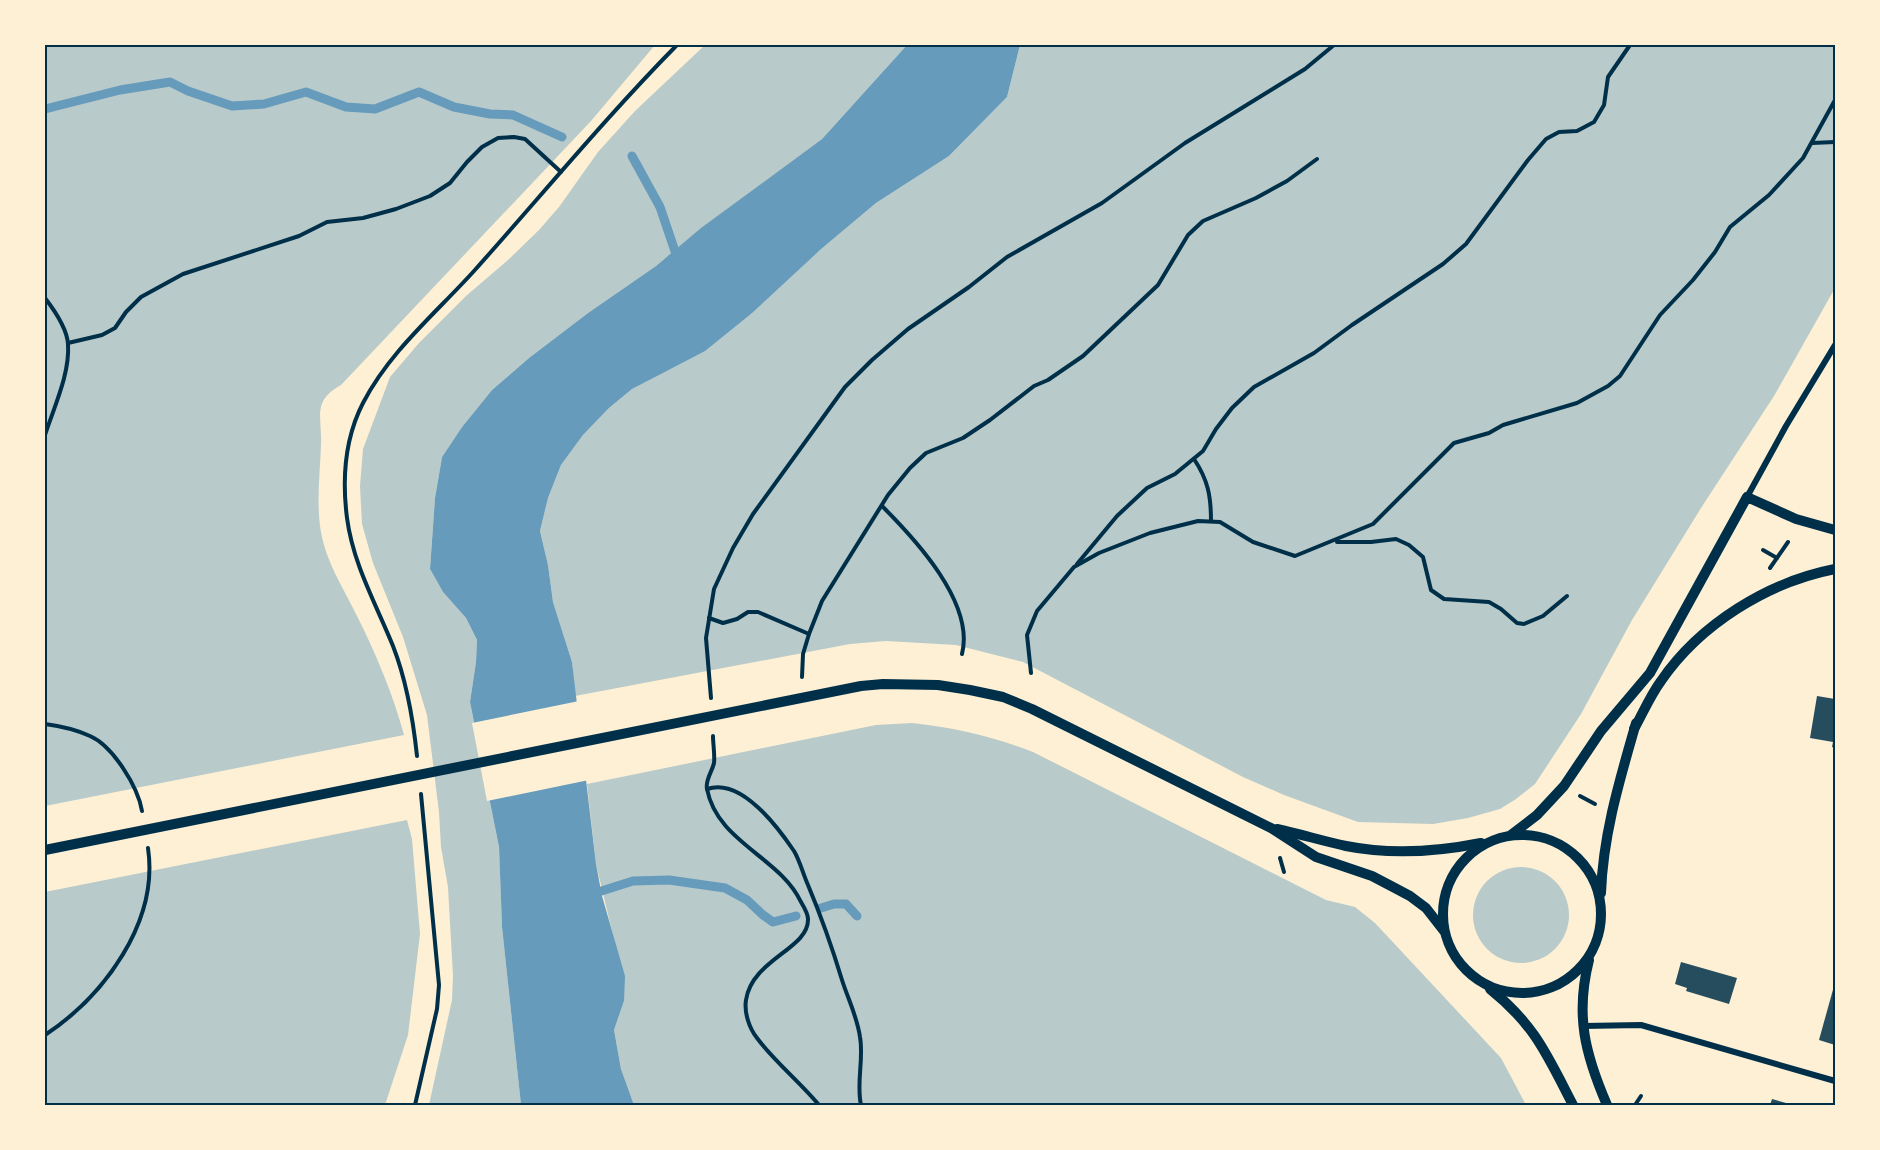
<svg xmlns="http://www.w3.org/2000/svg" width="1880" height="1150" viewBox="0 0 1880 1150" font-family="Signika,sans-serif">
  <rect width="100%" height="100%" fill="#fdf0d5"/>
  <g fill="#b9caca">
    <path d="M 45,45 L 655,45 L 591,121 L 341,385 C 312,401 322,416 321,445 C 320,474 316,503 321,532 C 326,562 344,589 357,616 C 376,654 393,694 404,735 L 45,806 Z"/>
    <path d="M 705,45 L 907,45 L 822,139 L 702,228 L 656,266 L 588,313 L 529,358 L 492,390 L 462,427 L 442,457 L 435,498 L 430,569 L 443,592 L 466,618 L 477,640 L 476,662 L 470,702 L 499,847 L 502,927 L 521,1105 L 429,1105 L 452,1000 L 453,976 L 448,887 L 441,847 L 439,812 L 427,715 L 403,637 L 373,563 L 362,524 L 360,486 L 363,449 L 390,377 L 419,343 L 466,296 L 508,260 L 539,230 L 559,207 L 598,152 L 635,111 Z"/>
    <path d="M 1020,45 L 1835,45 L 1835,288 L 1774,396 L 1701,508 L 1632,620 L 1581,714 L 1535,784 L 1516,799 L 1500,809 L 1468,818 L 1433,824 L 1358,822 L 1284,795 L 1243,777 L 1023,662 L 956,645 L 886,641 L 850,644 L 575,696 L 572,662 L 553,602 L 548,565 L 540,531 L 548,498 L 561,465 L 583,435 L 609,408 L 632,389 L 659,374 L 820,250 L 876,203 L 949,156 L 1007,97 Z"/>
    <path d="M 912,723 C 956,728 991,736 1033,752 L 1326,900 L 1355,907 L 1375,923 L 1501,1058 L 1526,1105 L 634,1105 L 621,1069 L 614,1030 L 624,1001 L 616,948 L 596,864 L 587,784 L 876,725 Z"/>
    <path d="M 407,820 L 412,839 L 420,934 L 408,1035 L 385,1105 L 45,1105 L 45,892 Z"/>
    <circle cx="1521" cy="915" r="48"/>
  </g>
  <path fill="#669bbc" d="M 907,45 L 1020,45 L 1007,97 L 949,156 L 876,203 L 820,250 L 752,313 L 705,351 L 632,389 L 609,408 L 583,435 L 561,465 L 548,498 L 540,531 L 548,565 L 553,602 L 572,662 L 596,864 L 602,896 L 625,976 L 624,1001 L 614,1030 L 621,1069 L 634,1105 L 521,1105 L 502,927 L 499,847 L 470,702 L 476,662 L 477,640 L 466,618 L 443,592 L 430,569 L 435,498 L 442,457 L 462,427 L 492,390 L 529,358 L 588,313 L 656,266 L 701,228 L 822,139 Z"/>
  <path fill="#fdf0d5" d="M 579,701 L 589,780 L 487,801 L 472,723 Z"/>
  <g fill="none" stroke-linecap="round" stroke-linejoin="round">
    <g stroke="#669bbc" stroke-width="9">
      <path d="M 45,109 L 120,90 L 170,82 L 188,91 L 232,106 L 264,104 L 306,92 L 346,107 L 375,109 L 419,92 L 454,107 L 490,114 L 513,115 L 562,137"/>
      <path d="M 632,156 L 660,207 L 678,260"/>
      <path d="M 592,894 L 633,881 L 669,880 L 725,888 L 747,900 L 763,915 L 773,922 L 796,916"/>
      <path d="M 821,908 L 834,904 L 846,904 L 857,916"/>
    </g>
  </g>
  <g fill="#264d5e">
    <path d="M 1817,696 L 1835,699 L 1835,748 L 1832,747 L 1833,742 L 1810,738 Z"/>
    <path d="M 1681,962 L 1737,978 L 1729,1004 L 1686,991 L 1687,988 L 1675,984 Z"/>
    <path d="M 1834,986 L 1835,986 L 1835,1045 L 1819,1040 Z"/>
    <path d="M 1772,1099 L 1786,1103 L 1786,1105 L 1770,1105 Z"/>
  </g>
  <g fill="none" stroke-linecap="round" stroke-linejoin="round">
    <g stroke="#003049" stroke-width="4">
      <path d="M 1812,143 L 1835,142"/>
      <path d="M 45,298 C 55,311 67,328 68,344 C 70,374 54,407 45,435"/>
      <path d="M 68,343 L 102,335 L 115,328 L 126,312 L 141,297 L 183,274 L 299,236 L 327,222 L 363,218 L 396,209 L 430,196 L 450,183 L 467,162 L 482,147 L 498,138 L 514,137 L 525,139 L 561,172"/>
      <path d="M 1194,459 C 1208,480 1211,496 1211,521"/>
      <path d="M 882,506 C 915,539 975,603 962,654"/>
      <path d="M 1337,542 L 1371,542 L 1396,539 L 1409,545 L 1423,557 L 1431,590 L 1444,599 L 1489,602 L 1501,609 L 1517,623 L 1524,624 L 1543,616 L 1567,596"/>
      <path d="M 1763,550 L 1777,558"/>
      <path d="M 1077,564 L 1117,516 L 1147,488 L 1175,474 L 1203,451 L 1216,429 L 1232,408 L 1254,387 L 1314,353 L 1352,325 L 1443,264 L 1466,244 L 1528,160 L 1546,139 L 1559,132 L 1577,131 L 1594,122 L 1604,105 L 1608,77 L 1630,45"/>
      <path d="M 1770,568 L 1788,542"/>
      <path d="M 709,618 L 723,623 L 737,619 L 748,612 L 758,612 L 809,634"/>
      <path d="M 1031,673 L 1027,635 L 1037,611 L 1074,567 L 1099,553 L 1150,533 L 1198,521 L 1220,522 L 1253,542 L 1295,556 L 1373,524 L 1454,443 L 1489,433 L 1503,425 L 1577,403 L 1608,386 L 1620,376 L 1660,315 L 1693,280 L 1715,252 L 1730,227 L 1769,195 L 1803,158 L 1835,100"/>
      <path d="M 802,677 L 803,654 L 809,634 L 822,601 L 888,495 L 910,468 L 926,453 L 963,438 L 990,420 L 1034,386 L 1048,380 L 1083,356 L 1158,285 L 1188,235 L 1203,221 L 1256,198 L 1287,181 L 1317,159"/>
      <path d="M 711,698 L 706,638 L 714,589 L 733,548 L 753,514 L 845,387 L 872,360 L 908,329 L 969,287 L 1007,257 L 1102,203 L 1185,143 L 1305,69 L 1334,45"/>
      <path d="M 45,724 C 60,726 77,730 90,736 C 113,746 138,787 142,811"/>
      <path d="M 713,736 C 713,744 715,755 714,763 C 712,772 705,780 707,789 C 717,842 780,857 801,902 C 804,907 808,914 808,919 C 809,949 752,959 746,1000 C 744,1012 749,1028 757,1038 C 774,1061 800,1082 819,1105"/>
      <path d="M 417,756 C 413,718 407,682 393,646 C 376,604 353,564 347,518 C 342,479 345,438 363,403 C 390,351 435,314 474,271 C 541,196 606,117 677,45"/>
      <path d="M 707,789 C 741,777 777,826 794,851 C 800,861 803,874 808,885 C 821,916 832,947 842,980 C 848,999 857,1016 860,1037 C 864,1059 856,1083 861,1105"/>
      <path d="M 1580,796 L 1595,804"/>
      <path d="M 1280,858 L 1284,872"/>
      <path d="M 45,1035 C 104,996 159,922 148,848"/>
      <path d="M 415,1105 L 437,1009 L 439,985 L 421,794"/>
      <path d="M 1635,1105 L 1641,1096"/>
    </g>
    <g stroke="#003049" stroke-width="6">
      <path d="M 1747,497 L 1786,426 L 1835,345"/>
      <path d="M 1583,1026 L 1641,1025 L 1835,1081"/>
    </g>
    <g stroke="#003049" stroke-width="10">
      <path d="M 1634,729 C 1643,713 1650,696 1661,681 C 1700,624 1768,582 1835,569"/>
      <path d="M 1277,829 C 1300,834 1323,841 1346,846 C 1391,855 1436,852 1481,843"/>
      <circle cx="1522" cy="914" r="79"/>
      <path d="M 1511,835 L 1537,815 L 1564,786 L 1601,731 L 1650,673 L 1747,497 L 1796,519 L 1835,530"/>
      <path d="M 45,850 L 861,686 L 883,684 L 938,685 L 970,690 L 1003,697 L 1032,709 L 1271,828 L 1316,857 L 1372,876 L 1393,887 L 1410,896 L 1426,908 L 1444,931"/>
      <path d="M 1601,893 C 1603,834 1620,779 1636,723"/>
      <path d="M 1589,960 C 1575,1015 1585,1054 1607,1105"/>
      <path d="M 1490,989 C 1535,1025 1547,1055 1573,1105"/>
    </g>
  </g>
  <rect width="1880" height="1150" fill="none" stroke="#fdf0d5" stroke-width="93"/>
  <rect x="46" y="46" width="1788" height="1058" fill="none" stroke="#003049" stroke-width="2"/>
</svg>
